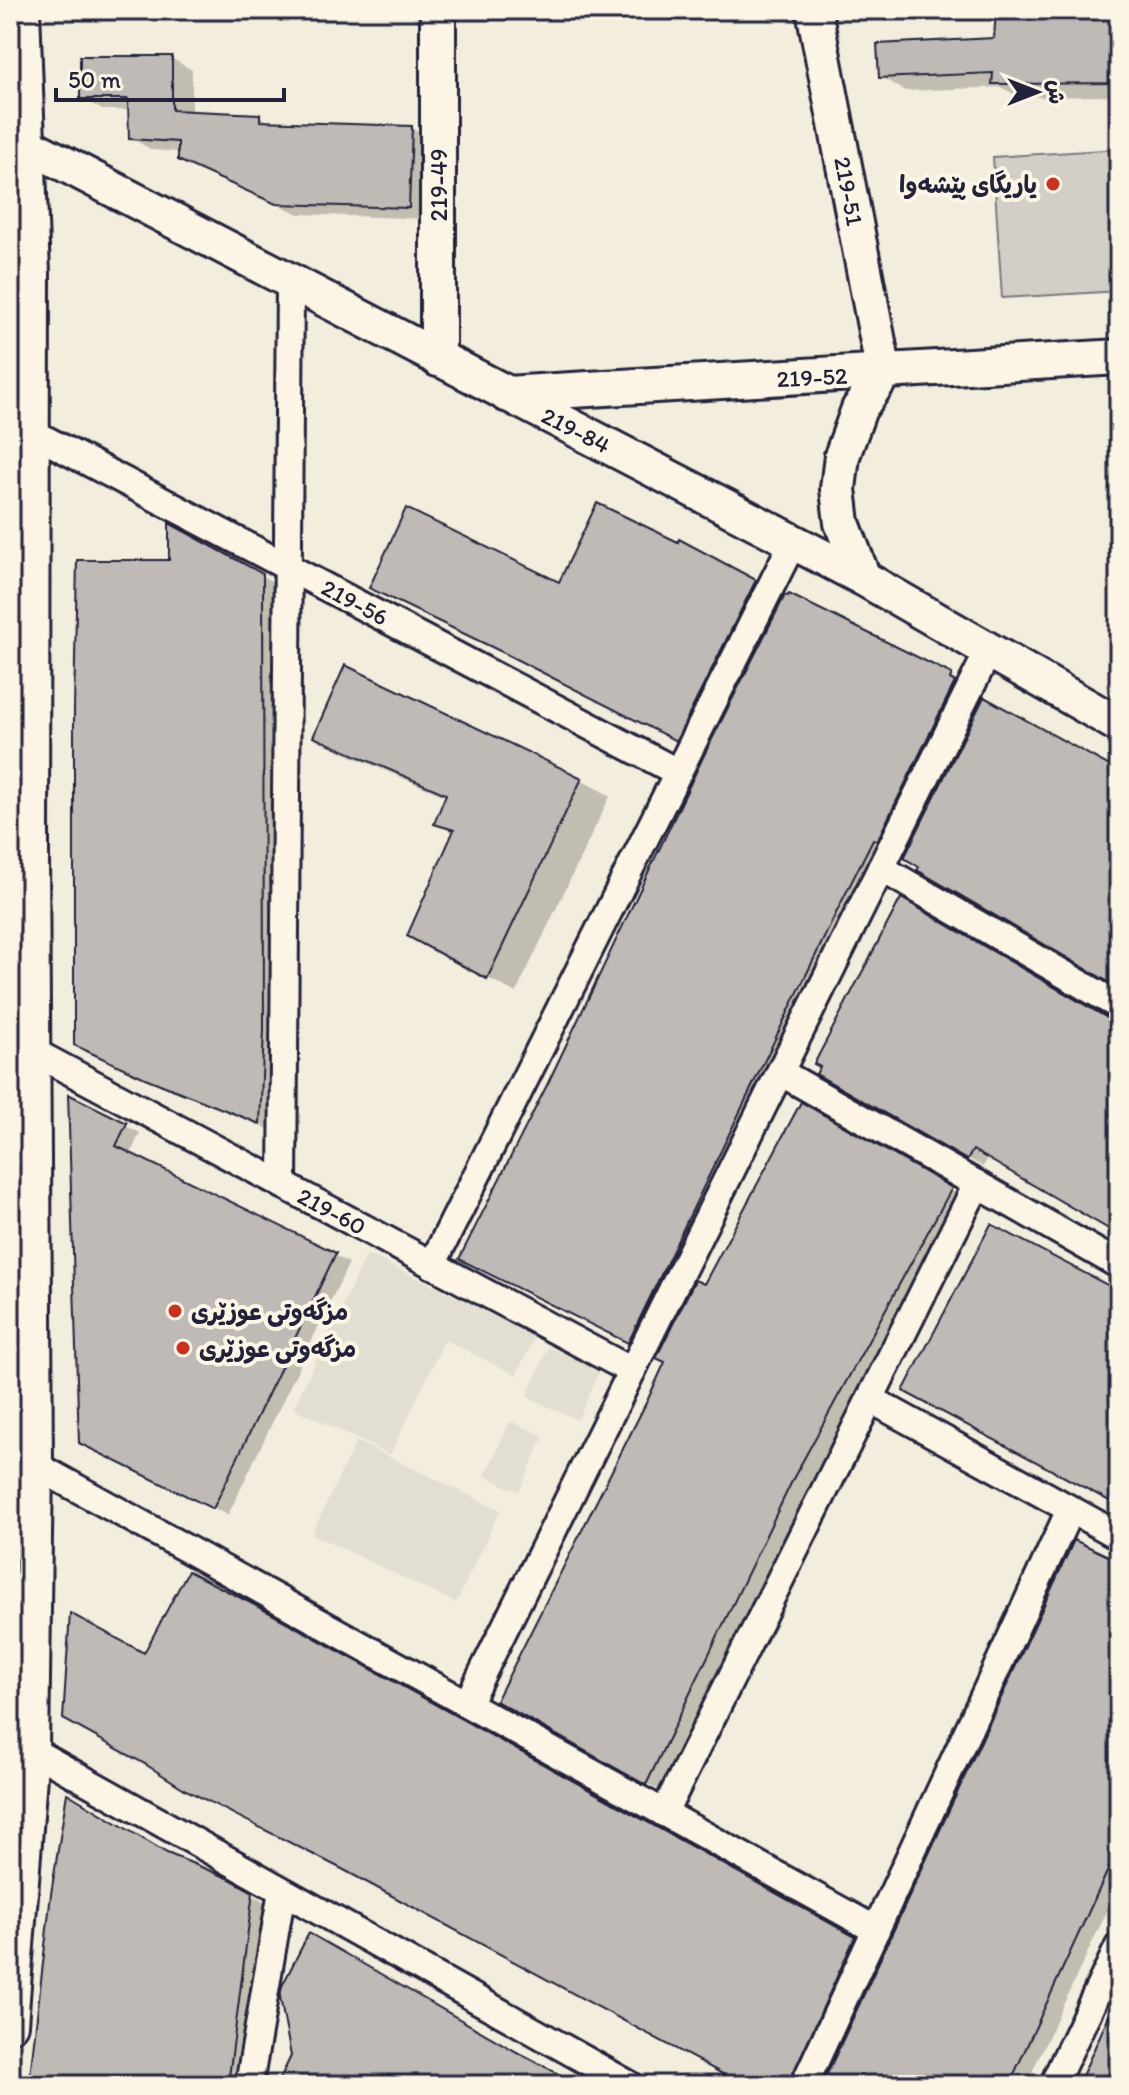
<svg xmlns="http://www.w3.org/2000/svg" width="1129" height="2095" viewBox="0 0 1129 2095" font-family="Itim,'Playpen Sans Arabic',sans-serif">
  <rect width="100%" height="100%" fill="#f3edde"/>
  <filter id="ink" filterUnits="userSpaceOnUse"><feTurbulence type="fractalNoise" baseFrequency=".0125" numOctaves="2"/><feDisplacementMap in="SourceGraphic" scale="16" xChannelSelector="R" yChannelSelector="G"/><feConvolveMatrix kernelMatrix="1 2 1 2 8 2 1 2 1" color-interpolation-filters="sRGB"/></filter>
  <g filter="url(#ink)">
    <g fill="#e3ded2">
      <path d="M 367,1254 L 536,1335 L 516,1375 L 445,1340 L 390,1455 L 293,1408 Z"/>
      <path d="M 548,1347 L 600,1370 L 578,1420 L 527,1397 Z"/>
      <path d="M 510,1421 L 544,1436 L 519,1492 L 485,1476 Z"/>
      <path d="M 356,1441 L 500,1510 L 456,1603 L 312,1534 Z"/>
    </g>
    <path fill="#d4cfc6" stroke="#7b7880" stroke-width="2" d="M 1119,149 L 1119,291 L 1002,298 L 993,157 Z"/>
    <g fill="#0003">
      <path d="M 975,10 L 1119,10 L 1119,96 L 1019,97 L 1001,87 L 905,91 L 881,77 L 1088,36 L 1088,16 Z"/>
      <path d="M 171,58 L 192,70 L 192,113 L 260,116 L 272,124 L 411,128 L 432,140 L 429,219 L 299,214 L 201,171 L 180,159 L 180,152 L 152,150 L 131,138 L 130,110 L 102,110 L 82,98 Z"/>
      <path d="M 171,526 L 277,584 L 274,1131 L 162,1086 L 91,1052 L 171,562 Z"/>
      <path d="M 680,542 L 770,590 L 691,748 L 517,658 Z"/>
      <path d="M 790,596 L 966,685 L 643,1350 L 476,1266 Z"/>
      <path d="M 10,662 L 12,663 L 12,826 L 10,826 Z"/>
      <path d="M 316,736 L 581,779 L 610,796 L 516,993 L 438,951 L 455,834 L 436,823 L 447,797 L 344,753 Z"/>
      <path d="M 1111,1022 L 1119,1022 L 1119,1233 L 988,1157 L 983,1167 L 819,1073 Z"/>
      <path d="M 70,1098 L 140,1133 L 130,1155 L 349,1263 L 228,1515 L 96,1451 Z"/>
      <path d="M 802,1105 L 966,1199 L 809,1486 L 662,1792 L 498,1701 L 705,1287 Z"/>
      <path d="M 10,1370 L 12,1545 L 10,1545 Z"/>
      <path d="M 1119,1563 L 1119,1885 L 1026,2085 L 824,2085 Z"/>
      <path d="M 267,1614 L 868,1947 L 805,2085 L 745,2085 L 145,1656 Z"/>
      <path d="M 168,1856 L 227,1880 L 267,1903 L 243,2085 L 31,2085 Z"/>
    </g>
    <g fill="#bfbab6" stroke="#22223b" stroke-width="2">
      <path d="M 996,10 L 1119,10 L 1119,83 L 992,84 L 993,73 L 879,78 L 877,44 L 994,38 Z"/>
      <path d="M 80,56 L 172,56 L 172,110 L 260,114 L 260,121 L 412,126 L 409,208 L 276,204 L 178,160 L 178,142 L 129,139 L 128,99 L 80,99 Z"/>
      <path d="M 597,503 L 678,542 L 679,539 L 756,580 L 676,741 L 500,651 L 369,588 L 406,508 L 559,582 Z"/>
      <path d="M 169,523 L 263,574 L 264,1029 L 260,1124 L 145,1078 L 74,1045 L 74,710 L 77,560 L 169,560 Z"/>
      <path d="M 789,594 L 952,674 L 950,679 L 955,682 L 877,841 L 873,839 L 839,907 L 628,1343 L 459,1259 L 548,1083 L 704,755 L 785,595 L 788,596 Z"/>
      <path d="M 345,665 L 582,778 L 487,979 L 407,936 L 454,830 L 434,824 L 446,794 L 313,737 Z"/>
      <path d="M 984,697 L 1119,771 L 1119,988 L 917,870 L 919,867 L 904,858 Z"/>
      <path d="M 901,898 L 1111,1020 L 1119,1022 L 1119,1235 L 973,1150 L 967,1160 L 816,1074 L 820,1067 L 814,1064 Z"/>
      <path d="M 68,1094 L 127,1123 L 116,1146 L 336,1253 L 213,1509 L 79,1443 Z"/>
      <path d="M 801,1102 L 952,1188 L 794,1477 L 646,1785 L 496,1701 L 648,1399 L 665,1362 L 656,1358 L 695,1280 L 704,1284 Z"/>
      <path d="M 991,1224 L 1119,1291 L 1119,1506 L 903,1391 Z"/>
      <path d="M 1074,1540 L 1119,1561 L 1119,1846 L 1009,2085 L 822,2085 Z"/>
      <path d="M 188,1571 L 268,1612 L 855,1937 L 788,2085 L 743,2085 L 344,1870 L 186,1790 L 145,1764 L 63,1719 L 70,1613 L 144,1653 Z"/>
      <path d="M 67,1793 L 167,1853 L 228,1878 L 253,1892 L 228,2085 L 29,2085 L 51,1894 Z"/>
      <path d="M 309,1933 L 517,2052 L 580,2085 L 277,2085 L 291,2056 L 280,1997 L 282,1986 Z"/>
      <path d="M 1119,1993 L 1119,2085 L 1078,2085 L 1094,2049 Z"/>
    </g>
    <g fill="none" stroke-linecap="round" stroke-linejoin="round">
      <defs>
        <g id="minor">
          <path d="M 33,433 L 677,772"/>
          <path d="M 881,868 L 1119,1006"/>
          <path d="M 32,1051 L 632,1371"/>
          <path d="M 780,1072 L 1119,1265"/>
          <path d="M 283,1185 L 290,282"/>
          <path d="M 432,1265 L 793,542"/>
          <path d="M 10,1331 L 34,1331"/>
          <path d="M 870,1399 L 1119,1536"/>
          <path d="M 35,1465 L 876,1930"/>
          <path d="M 467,1704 L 988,652"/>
          <path d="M 31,1750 L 630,2085"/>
          <path d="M 664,1813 L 977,1184"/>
          <path d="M 249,2085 L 282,1891"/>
          <path d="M 804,2085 L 1070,1510"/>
          <path d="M 1053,2085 L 1119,1946"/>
        </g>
        <g id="tertiary">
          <path d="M 438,10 L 438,359"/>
          <path d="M 814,10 L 884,373 L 859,409 L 842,456 L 838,489 L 842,523 L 863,578"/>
          <path d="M 28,145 L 863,578 L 1119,725"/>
          <path d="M 506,394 L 1119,357"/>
          <path d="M 10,2024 L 31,1750 L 35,1465 L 31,854 L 32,274 L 22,10"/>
        </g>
      </defs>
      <use href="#minor" stroke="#22223b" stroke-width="32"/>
      <use href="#tertiary" stroke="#22223b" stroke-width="40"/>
      <use href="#minor" stroke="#fcf5e5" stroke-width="26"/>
      <use href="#tertiary" stroke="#fcf5e5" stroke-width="34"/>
    </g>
  </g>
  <g fill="#c8321e" stroke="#fcf5e5" stroke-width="3">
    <circle cx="1053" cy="184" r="8"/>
    <circle cx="175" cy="1311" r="8"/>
    <circle cx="183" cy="1348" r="8"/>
  </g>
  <g text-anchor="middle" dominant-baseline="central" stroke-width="8" stroke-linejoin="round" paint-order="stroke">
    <g font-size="24" font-weight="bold" fill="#22223b" stroke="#fcf5e5" text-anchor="start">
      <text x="1037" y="184" text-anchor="end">یاریگای پێشەوا</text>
      <text x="191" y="1311">مزگەوتی عوزێری</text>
      <text x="199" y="1348">مزگه‌وتی عوزێری</text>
    </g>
    <g font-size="24" fill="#22223b" stroke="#fcf5e5">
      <text transform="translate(438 185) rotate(-90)">219-49</text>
      <text transform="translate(849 191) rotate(79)">219-51</text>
      <text transform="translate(812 377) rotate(-3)">219-52</text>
      <text transform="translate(576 430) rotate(27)">219-84</text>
      <text transform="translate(355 602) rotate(28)">219-56</text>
      <text transform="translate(332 1211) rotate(28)">219-60</text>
    </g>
  </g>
  <rect width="1129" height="2095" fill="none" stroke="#fcf5e5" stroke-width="40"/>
  <rect x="20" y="20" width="1089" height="2055" fill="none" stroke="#22223b" stroke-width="3" filter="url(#ink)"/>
  <g transform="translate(1037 92) rotate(90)" stroke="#fcf5e5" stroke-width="6" paint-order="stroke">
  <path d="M0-6L14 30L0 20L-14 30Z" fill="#22223b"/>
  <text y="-12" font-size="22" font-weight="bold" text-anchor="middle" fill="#22223b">ش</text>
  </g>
  <path d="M56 88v12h228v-12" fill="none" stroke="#22223b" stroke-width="4"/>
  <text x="68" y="88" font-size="24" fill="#22223b" stroke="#fcf5e5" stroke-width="6" paint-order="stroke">50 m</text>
</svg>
